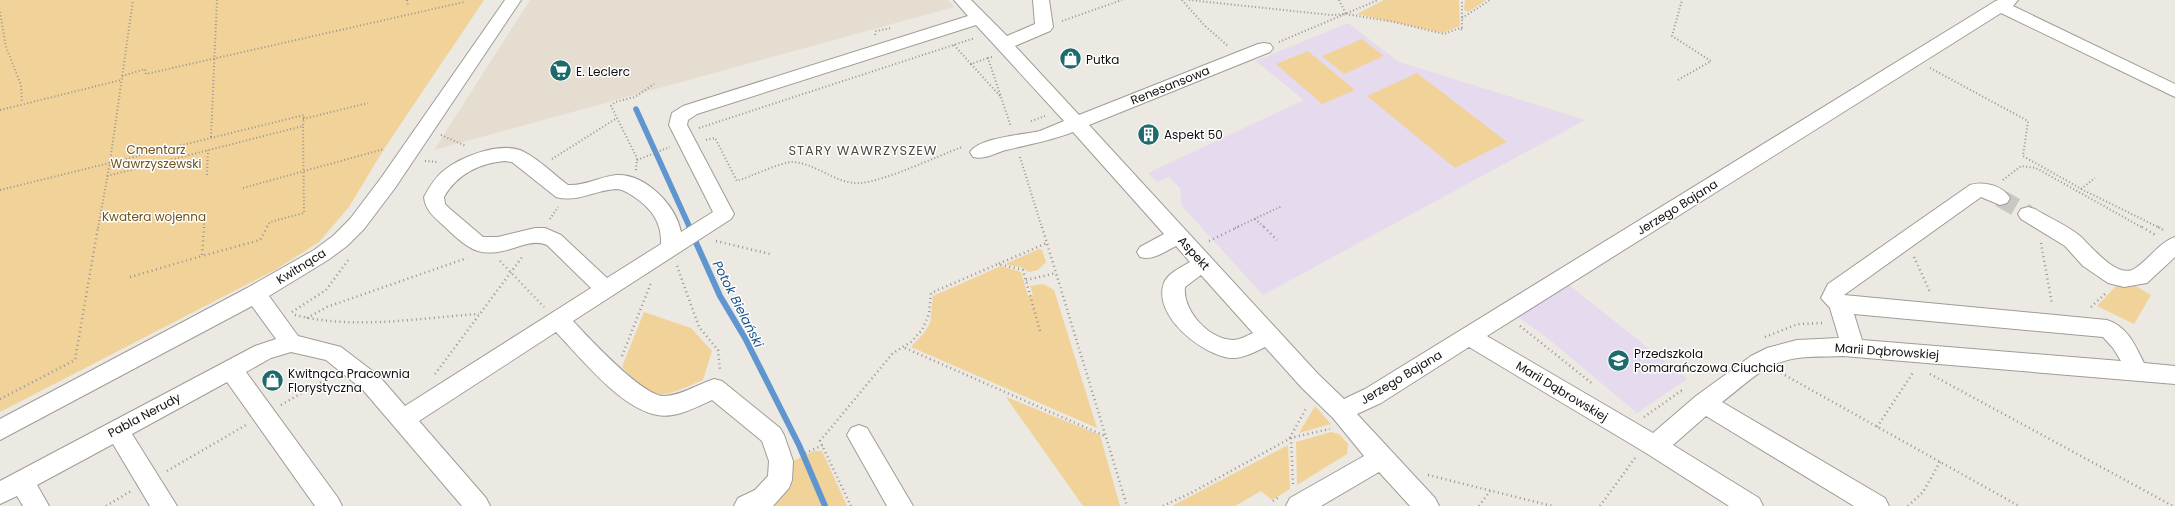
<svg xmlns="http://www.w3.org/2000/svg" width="2175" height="506" viewBox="0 0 2175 506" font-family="Poppins,sans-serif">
  <rect width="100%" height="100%" fill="#ece8e2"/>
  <path fill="#e5ddd0" d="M 530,0 L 948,0 L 954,7 L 434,150 Z"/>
  <g fill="#e6daee">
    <path d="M 1348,23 L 1399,62 L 1585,120 L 1263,295 L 1182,206 L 1180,188 L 1169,177 L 1157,182 L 1148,173 L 1304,100 L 1256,61 Z"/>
    <path d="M 1569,285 L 1687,379 L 1637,413 L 1550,340 L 1518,317 Z"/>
  </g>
  <g fill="#f1d39a">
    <path d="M 0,0 L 484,0 L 384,149 L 349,207 L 319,242 L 275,270 L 0,412 Z"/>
    <path d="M 1384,0 L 1459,0 L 1460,26 L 1443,33 L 1357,14 Z"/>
    <path d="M 1465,0 L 1486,0 L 1468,12 L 1464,10 Z"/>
    <path d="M 1362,39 L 1384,56 L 1344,74 L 1322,56 Z"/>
    <path d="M 1308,51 L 1355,90 L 1322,104 L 1276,64 Z"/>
    <path d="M 1417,73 L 1507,142 L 1455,168 L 1367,96 Z"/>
    <path d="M 1039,249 L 1042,250 L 1046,262 L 1038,270 L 1029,272 L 1023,268 L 1005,264 Z"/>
    <path d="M 1001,266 L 1021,272 L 1028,296 L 1033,295 L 1030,286 L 1043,284 L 1054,290 L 1097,428 L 911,347 L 924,333 L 930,323 L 933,296 Z"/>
    <path d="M 2120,282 L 2134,285 L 2151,295 L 2134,324 L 2097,306 Z"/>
    <path d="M 644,312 L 691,328 L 712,351 L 703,380 C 658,399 658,403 622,367 Z"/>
    <path d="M 1006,397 L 1100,435 L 1120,506 L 1083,506 Z"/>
    <path d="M 1315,406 L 1331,424 L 1299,433 Z"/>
    <path d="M 1331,432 L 1339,434 L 1348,444 L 1347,454 L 1297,485 L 1296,442 Z"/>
    <path d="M 1288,445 L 1290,489 L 1272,500 L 1261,491 L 1235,506 L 1172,506 Z"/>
    <path d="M 814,451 L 822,451 L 847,506 L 773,506 L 789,463 Z"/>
  </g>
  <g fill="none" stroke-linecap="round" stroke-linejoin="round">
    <path stroke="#5f96d0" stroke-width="5.5" d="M 636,109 L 690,228"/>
    <path stroke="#5f96d0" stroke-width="6" d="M 689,227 L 720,296 L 745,338 L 799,445 L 825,506"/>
    <path stroke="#cbc7c2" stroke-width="18" stroke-dasharray="18 10" stroke-linecap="butt" d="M 2000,198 L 2028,214"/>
    <defs>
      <g id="minor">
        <path d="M 505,0 L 521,0 L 395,188 L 364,229 L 347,246 L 328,260 L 269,296 L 298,336 L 341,347 L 379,376 L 405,406 L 591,288 L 547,245 C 538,241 529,243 520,246 C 482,259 472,253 444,226 C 435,218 425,210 424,197 C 429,188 434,179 442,172 C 459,157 502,140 524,152 C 540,160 554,175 568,185 C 585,186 599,177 616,175 C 645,173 676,205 681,232 L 713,212 L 669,125 L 672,113 L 683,106 L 968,16 L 954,0 L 971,0 L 1007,36 L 1035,24 L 1033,0 L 1049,0 L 1053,27 L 1050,31 L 1015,46 L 1079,115 L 1258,44 L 1264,43 L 1270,44 L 1273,48 L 1270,52 L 1089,125 L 1318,374 L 1344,399 L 1365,389 L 1994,2 L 1998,0 L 2018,0 L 2013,6 L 2175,84 L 2175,97 L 2001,13 L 1487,336 L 1653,433 L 1696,396 L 1751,356 L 1767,348 L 1797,340 L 1839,338 L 1830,308 L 1821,298 L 1828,284 L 1970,185 C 1984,181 2002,185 2010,198 L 2007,203 L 2000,205 L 1981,197 L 1844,295 L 2107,320 C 2128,327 2135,345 2144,363 L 2175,366 L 2175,384 L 1843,356 C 1823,357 1801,355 1781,362 C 1760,368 1740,389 1722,402 L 1885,498 L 1889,506 L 1854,506 L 1706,416 L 1673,445 L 1759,498 L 1763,506 L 1729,506 L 1646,453 L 1469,347 L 1381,403 L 1357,414 L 1435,498 L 1439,506 L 1410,506 L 1379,472 L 1321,506 L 1286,506 L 1290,498 L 1364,456 L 1333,418 L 1302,388 L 1265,347 C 1255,352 1242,359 1231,358 C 1202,355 1152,315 1164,283 C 1167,274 1181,267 1190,262 L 1176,246 C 1164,252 1153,261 1140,257 L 1137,252 L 1140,247 L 1164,234 L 1073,132 C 1050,141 1030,144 1006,150 C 995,153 985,160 973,157 L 970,152 C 980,137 1023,135 1040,131 C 1048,128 1056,124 1064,121 L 976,25 L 697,114 L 688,120 L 687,125 L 734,214 L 731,219 L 573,321 C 589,338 644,398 665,396 C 683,395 698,384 714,379 L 722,381 L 780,428 L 784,435 L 793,461 L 792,480 L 789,488 L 773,506 L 734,506 L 738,498 L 755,490 L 768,476 L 769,461 L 762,441 L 712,400 C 697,407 674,419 657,415 C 620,408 581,358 556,332 L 419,421 L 486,498 L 490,506 L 462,506 L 363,390 L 326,360 L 291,352 L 271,358 L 246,372 L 338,498 L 342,506 L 315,506 L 227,382 L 132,434 L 177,506 L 150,506 L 113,444 L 37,485 L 49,506 L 23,506 L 17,496 L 0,504 L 0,481 L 255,346 L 276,339 L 252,306 L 0,440 L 0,419 L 247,288 L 314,250 L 333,236 L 350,219 L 381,178 ZM 505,161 L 512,162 L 556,197 C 578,203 595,190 616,189 C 623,189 628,193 633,196 C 651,208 662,222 661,244 L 607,278 L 561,235 L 545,228 L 535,228 L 498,237 L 483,237 L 449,208 L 445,204 L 444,197 C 457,174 480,163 505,161 ZM 1201,275 L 1253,333 C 1246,336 1240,340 1233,340 C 1209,340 1182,310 1185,287 ZM 1854,314 L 2103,337 L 2113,348 L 2121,361 L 1862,340 Z"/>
        <path d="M 2028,207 L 2035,209 C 2049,218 2067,225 2080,236 C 2091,246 2117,279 2134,269 C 2149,260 2158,243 2175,237 L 2175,257 L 2147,283 L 2124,287 L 2108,283 L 2083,266 L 2065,246 L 2021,219 L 2018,214 L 2021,209 Z"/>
        <path d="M 859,425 L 867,428 L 913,506 L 887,506 L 847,435 L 851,428 Z"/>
      </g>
    </defs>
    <use href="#minor" stroke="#a09c96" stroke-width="2"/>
    <g stroke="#989591" stroke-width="2" stroke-dasharray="1 2.5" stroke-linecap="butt">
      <path d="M 407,0 L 408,6"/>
      <path d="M 1182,0 L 1204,25 L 1228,46"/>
      <path d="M 1189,0 L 1331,15 L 1346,14 L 1394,22 L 1444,34 L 1460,28 L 1462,30 L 1462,0"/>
      <path d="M 1339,0 L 1346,14"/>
      <path d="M 0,12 L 6,47 L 21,85 L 22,103"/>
      <path d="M 1462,18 L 1490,0"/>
      <path d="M 1062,21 L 1122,0"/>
      <path d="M 875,35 L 876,31 L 892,28"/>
      <path d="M 1279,42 L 1378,0"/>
      <path d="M 954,45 L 971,64 L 988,58"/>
      <path d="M 992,57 L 988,58 L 1011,127"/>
      <path d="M 971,64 L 1000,96"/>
      <path d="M 1930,68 L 2028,121 L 2023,156 L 2085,191 L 2160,228"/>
      <path d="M 122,76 L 145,69 L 146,74 L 464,2"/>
      <path d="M 1678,80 L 1711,61 L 1672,36 L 1682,0"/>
      <path d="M 0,110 L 121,80"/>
      <path d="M 303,119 L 368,103"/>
      <path d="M 1031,121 L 1045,116"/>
      <path d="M 699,128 L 975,38"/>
      <path d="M 441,135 L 466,146"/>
      <path d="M 211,137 L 217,0"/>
      <path d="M 706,140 L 715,138 L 737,181 C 749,177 782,162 792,162 C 817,163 836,185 861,183 C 888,180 935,157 962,147"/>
      <path d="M 1020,157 L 1042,228"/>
      <path d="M 552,159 L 617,118"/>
      <path d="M 637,160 L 670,147"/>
      <path d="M 425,161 L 438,162"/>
      <path d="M 636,170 L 637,158 L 611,106 L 615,102 L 635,97 L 654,84"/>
      <path d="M 207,175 L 208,150"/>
      <path d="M 107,176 L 303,126 L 304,213 L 270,222 L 266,228"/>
      <path d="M 2003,180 L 2021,166 L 2036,168 L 2143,228"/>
      <path d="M 243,188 L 384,149"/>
      <path d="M 2081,189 L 2095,178"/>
      <path d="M 0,190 L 304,115 L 303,126"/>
      <path d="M 550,219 L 558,207"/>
      <path d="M 1255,219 L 1265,228"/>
      <path d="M 98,228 L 110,162 L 133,0"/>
      <path d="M 204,228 L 204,221"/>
      <path d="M 1235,228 L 1282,206"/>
    </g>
    <g stroke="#989591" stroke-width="2.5" stroke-dasharray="1 3.5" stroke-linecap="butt">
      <path d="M 204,227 L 202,256 L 260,240 L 267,227"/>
      <path d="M 1042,227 L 1127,506"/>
      <path d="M 1264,227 L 1277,240"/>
      <path d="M 2142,227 L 2157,236"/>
      <path d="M 2158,227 L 2165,231"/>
      <path d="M 716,241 L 770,254"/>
      <path d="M 1209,241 L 1238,227"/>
      <path d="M 2041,243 L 2052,304"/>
      <path d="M 1914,257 L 1930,292"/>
      <path d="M 500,261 L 544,307"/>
      <path d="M 677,266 L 699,327 L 718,350 L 720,370"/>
      <path d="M 130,277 L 202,256"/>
      <path d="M 1026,280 L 1056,273"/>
      <path d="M 2091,307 L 2106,293"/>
      <path d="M 292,312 L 326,290 L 349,259"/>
      <path d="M 295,315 C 353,330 419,318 479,314"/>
      <path d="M 307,318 L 327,307 L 467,258"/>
      <path d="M 1520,326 L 1594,385"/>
      <path d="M 1040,331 L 1023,270 L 998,264 L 1047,243"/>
      <path d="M 1765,337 L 1798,324 L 1824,323"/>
      <path d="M 905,348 L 1105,436"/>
      <path d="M 622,356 L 651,283"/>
      <path d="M 1781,373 L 2019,506"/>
      <path d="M 435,374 L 523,256"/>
      <path d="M 1930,374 L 2173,506"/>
      <path d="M 0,399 L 75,360 L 98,227"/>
      <path d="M 281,405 L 321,382"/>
      <path d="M 1644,417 L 1681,391 L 1685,392"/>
      <path d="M 1877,427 L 1914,371"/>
      <path d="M 1290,438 L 1330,429"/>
      <path d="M 1291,438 L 1293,485"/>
      <path d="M 801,455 L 823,445"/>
      <path d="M 167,471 L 246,425"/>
      <path d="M 1428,475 L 1552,506"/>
      <path d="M 1273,501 L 1279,497"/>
      <path d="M 106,506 L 131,491"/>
      <path d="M 851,506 L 820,441 L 893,353 L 911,342 L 922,330 L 929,314 L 931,293 L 998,264"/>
      <path d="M 1163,506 L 1191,493 L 1289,439 L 1307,407"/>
      <path d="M 1479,506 L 1490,491"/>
      <path d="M 1600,506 L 1635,458"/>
      <path d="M 1908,506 L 1923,492 L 1940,462"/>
    </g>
    <use href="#minor" fill="#fff" fill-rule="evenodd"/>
  </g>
  <defs>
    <symbol id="shop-disc" viewBox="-11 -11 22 22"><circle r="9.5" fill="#1e6b6d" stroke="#fff"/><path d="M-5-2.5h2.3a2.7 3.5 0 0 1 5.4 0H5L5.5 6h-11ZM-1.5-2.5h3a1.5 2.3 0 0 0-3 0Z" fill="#fff"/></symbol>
    <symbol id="supermarket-disc" viewBox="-11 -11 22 22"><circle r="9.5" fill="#1e6b6d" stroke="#fff"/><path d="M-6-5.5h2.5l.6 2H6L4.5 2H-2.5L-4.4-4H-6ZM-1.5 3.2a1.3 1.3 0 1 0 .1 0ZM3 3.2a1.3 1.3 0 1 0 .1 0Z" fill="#fff"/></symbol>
    <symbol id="building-disc" viewBox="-11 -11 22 22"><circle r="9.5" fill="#1e6b6d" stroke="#fff"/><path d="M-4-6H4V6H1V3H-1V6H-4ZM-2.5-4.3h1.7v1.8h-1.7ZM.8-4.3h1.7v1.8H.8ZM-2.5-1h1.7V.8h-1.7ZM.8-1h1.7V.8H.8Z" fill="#fff"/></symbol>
    <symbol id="school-disc" viewBox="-11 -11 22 22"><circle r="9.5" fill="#1e6b6d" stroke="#fff"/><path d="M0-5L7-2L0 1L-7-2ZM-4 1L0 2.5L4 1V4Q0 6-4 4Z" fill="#fff"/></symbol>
  </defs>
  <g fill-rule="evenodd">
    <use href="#shop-disc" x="1058" y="46" width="25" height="25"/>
    <use href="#supermarket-disc" x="548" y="58" width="25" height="25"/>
    <use href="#building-disc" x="1136" y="122" width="25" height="25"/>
    <use href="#school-disc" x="1606" y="348" width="25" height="25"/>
    <use href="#shop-disc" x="260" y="368" width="25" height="25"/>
  </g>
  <g text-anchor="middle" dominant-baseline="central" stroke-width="3" stroke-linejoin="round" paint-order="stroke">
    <g font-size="12" fill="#100f0d" stroke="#fff" text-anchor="start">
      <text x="1086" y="59">Putka</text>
      <text x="576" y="71">E. Leclerc</text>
      <text x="1164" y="134">Aspekt 50</text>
      <text x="1634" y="353">Przedszkola<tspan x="1634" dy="14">Pomarańczowa Ciuchcia</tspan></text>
      <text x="288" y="373">Kwitnąca Pracownia<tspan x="288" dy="14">Florystyczna</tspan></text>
    </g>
    <g font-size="12" fill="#100f0d" stroke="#fff">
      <text transform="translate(1170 85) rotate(-22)">Renesansowa</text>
      <text transform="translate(1677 207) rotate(-32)">Jerzego Bajana</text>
      <text transform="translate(1194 253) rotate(48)">Aspekt</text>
      <text transform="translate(301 266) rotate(-32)">Kwitnąca</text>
      <text transform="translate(1887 351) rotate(4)">Marii Dąbrowskiej</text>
      <text transform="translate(1401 377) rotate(-31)">Jerzego Bajana</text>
      <text transform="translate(1562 391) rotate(31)">Marii Dąbrowskiej</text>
      <text transform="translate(144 415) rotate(-28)">Pabla Nerudy</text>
    </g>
    <g font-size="12" fill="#6e531a" stroke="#fff">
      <text x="156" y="149">Cmentarz<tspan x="156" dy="14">Wawrzyszewski</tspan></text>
      <text x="154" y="216">Kwatera wojenna</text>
    </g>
    <g font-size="13" letter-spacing="1" fill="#4e4b46" stroke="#fff">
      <text x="863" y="150">STARY WAWRZYSZEW</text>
    </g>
    <g font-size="13" font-style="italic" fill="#185289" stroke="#fff">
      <text transform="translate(738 304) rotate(63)">Potok Bielański</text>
    </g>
  </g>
</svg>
